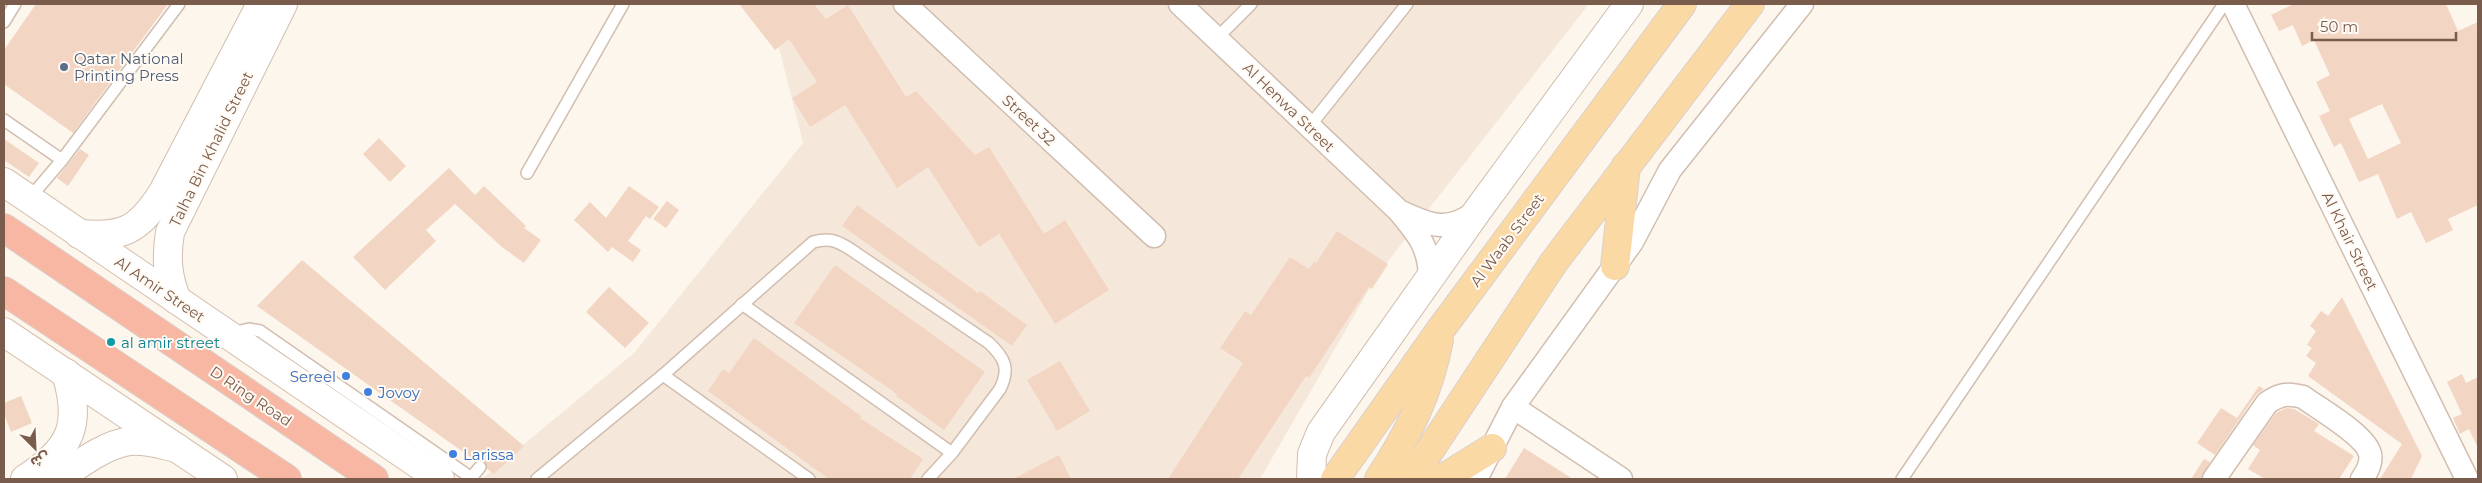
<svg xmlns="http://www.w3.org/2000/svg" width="2482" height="483" viewBox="0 0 2482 483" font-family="Montserrat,'Noto Sans Arabic',sans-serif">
  <rect width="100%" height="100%" fill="#fdf6ec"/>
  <path fill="#f5e8da" d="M 747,4 L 1589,4 L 1378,274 L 1260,479 L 482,479 L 634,353 L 803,143 L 777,40 Z"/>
  <g fill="#f3d5c3" fill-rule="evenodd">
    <path d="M 36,4 L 168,4 L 73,133 L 4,84 L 4,50 Z"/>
    <path d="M 739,4 L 814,4 L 826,19 L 848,5 L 906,97 L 916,91 L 975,155 L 989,147 L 1044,234 L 1065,220 L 1109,290 L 1055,324 L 999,234 L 979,247 L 928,167 L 897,188 L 845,105 L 810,127 L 792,98 L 817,82 L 789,39 L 775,50 Z"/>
    <path d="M 2294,4 L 2446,4 L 2458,31 L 2478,22 L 2478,205 L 2448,219 L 2453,230 L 2426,243 L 2411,212 L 2397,219 L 2378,174 L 2359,182 L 2341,143 L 2334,147 L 2319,116 L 2330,111 L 2316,82 L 2330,75 L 2314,40 L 2302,46 L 2293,25 L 2279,31 L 2271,15 ZM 2382,104 L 2401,143 L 2368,159 L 2349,119 Z"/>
    <path d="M 379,138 L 406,166 L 390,182 L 363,154 Z"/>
    <path d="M 4,139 L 39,163 L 29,177 L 4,160 Z"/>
    <path d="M 80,149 L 89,155 L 68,186 L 57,178 Z"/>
    <path d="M 449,168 L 475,195 L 484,186 L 526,226 L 524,228 L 541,240 L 524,263 L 502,247 L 455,204 L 426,230 L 436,241 L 385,290 L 353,257 Z"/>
    <path d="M 629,186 L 659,207 L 650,219 L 646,216 L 628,241 L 641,250 L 633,262 L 612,247 L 608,252 L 574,220 L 590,202 L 606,218 Z"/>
    <path d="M 667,201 L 679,210 L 666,228 L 653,219 Z"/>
    <path d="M 857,205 L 978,293 L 980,291 L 1027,325 L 1012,346 L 842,226 Z"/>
    <path d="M 1337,231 L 1388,264 L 1372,289 L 1369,287 L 1309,378 L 1306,376 L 1238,479 L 1168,479 L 1243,363 L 1220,348 L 1245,311 L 1251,315 L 1290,257 L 1309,269 L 1314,262 L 1316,263 Z"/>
    <path d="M 302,260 L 524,446 L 494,474 L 487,469 L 484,461 L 476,461 L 257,306 Z"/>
    <path d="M 835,265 L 985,372 L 944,430 L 896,396 L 897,394 L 794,323 Z"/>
    <path d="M 609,287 L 649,323 L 625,348 L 586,312 Z"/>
    <path d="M 2342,297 L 2422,456 L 2411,479 L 2380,479 L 2402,444 L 2308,376 L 2316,363 L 2306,356 L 2312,348 L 2307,345 L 2316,331 L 2310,326 L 2321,311 L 2328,316 Z"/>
    <path d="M 754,338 L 861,416 L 860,418 L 923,459 L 910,479 L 829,479 L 708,391 L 723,369 L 729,373 Z"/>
    <path d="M 1060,361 L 1090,411 L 1057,431 L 1027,380 Z"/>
    <path d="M 2462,374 L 2466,383 L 2478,377 L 2478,448 L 2469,429 L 2460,434 L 2453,418 L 2462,414 L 2447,382 Z"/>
    <path d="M 2259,386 L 2264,389 L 2256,395 L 2215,455 L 2197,443 L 2221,408 L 2237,418 Z"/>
    <path d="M 21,396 L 32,423 L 11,432 L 4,414 L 4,403 Z"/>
    <path d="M 2286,408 L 2294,409 L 2319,424 L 2314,431 L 2354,456 L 2339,479 L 2265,479 L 2248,469 L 2260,450 L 2253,445 L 2276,413 Z"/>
    <path d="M 1524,448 L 1573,479 L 1505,479 Z"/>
    <path d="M 1059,455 L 1071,479 L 1013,479 Z"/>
    <path d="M 2204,459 L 2210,462 L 2201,479 L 2191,479 Z"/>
  </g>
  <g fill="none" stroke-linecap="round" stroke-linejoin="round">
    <defs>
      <g id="service">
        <path d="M 4,22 L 15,4"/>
        <path d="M 1217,38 L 1251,4"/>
        <path d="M 4,120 L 62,160"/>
        <path d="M 1309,127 L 1407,4"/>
        <path d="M 527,173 L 623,4"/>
        <path d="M 28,200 L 62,160 L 179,4"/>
        <path d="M 742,304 L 952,453"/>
        <path d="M 232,333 L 249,329 L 260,331 L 473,479"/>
        <path d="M 663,375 L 809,479"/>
        <path d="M 471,478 L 480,467"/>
        <path d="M 537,479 L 663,375 L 813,242 C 829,238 836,240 850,249 L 989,343 C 1005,358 1010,369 1000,389 L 952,453 L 928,479"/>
        <path d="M 1902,479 L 2224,4"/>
      </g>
      <g id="minor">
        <path d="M 905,4 L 1154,236"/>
        <path d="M 1180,4 L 1399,211 C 1419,235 1430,248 1430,280"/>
        <path d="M 2233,4 L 2467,479"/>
        <path d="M 1401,212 C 1431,226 1449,233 1477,211"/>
        <path d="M 1513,407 L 1621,479"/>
        <path d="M 1476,479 L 1513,407 L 1632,242 L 1670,170 L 1802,4"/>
        <path d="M 2214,479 L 2267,403 C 2280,394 2287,393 2303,397 C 2319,409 2366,435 2370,454 C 2372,463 2367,472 2362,479"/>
      </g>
      <g id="tertiary">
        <path d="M 79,234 C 124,238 139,230 163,192 L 261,4"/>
        <path d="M 177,300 C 167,276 166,258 170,232 L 283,4"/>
        <path d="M 25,479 C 71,449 82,426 66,373"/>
        <path d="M 57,479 C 79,465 103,445 130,441 C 146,439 162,445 177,448"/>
        <path d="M 1311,479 L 1312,454 L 1321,432 L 1478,210 L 1629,4"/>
      </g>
      <g id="secondary">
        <path d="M 4,182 L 440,479"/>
        <path d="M 4,332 L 223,479"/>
      </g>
      <g id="primary">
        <path d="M 1615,266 L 1626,166"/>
        <path d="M 1335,479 L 1441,329 L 1682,4"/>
        <path d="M 1379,479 C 1408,435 1429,393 1439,340"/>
        <path d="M 1411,479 L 1554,262 L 1750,4"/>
        <path d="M 1442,479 L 1492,448"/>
      </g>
      <g id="motorway">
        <path d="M 4,228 L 374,479"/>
        <path d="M 4,291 L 287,479"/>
      </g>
    </defs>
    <use href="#service" stroke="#d1beb0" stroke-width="14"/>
    <use href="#minor" stroke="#d1beb0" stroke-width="25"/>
    <use href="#tertiary" stroke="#d1beb0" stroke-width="30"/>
    <use href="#secondary" stroke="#d6c0b0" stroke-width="30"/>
    <use href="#primary" stroke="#dad1cd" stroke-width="30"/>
    <use href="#motorway" stroke="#dad1cd" stroke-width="30"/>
    <use href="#service" stroke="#fff" stroke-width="11"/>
    <use href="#minor" stroke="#fff" stroke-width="22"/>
    <use href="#tertiary" stroke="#fff" stroke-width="28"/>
    <use href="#secondary" stroke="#fff" stroke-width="28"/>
    <use href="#primary" stroke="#fbd9a5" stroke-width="28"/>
    <use href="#motorway" stroke="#f7b7a3" stroke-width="28"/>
  </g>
  <circle fill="#5c6f8a" stroke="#fffaf3" stroke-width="2" cx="64" cy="67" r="5"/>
  <circle fill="#0f9aa8" stroke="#fffaf3" stroke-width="2" cx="111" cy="342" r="5"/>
  <g fill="#3f7fe0" stroke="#fffaf3" stroke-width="2">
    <circle cx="346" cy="376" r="5"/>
    <circle cx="368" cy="392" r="5"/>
    <circle cx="453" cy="454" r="5"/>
  </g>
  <g text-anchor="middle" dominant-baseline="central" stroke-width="4" stroke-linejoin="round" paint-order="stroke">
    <g font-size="15" fill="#4e5e75" stroke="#fffaf3" text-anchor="start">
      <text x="74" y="58">Qatar National<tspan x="74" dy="17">Printing Press</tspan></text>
    </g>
    <g font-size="15" fill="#7a5c4d" stroke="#fffaf3">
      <text transform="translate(1289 107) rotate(44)">Al Henwa Street</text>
      <text transform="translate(1029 120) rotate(43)">Street 32</text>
      <text transform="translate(211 149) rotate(-64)">Talha Bin Khalid Street</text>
      <text transform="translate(1507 240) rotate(-53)">Al Waab Street</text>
      <text transform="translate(2350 241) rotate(64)">Al Khair Street</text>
      <text transform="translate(160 289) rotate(34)">Al Amir Street</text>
      <text transform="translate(251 396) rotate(34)">D Ring Road</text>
    </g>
    <g font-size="15" fill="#0d838f" stroke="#fffaf3" text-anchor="start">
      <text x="121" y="342">al amir street</text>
    </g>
    <g font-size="15" fill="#366cbe" stroke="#fffaf3" text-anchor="start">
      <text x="336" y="376" text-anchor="end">Sereel</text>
      <text x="378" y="392">Jovoy</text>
      <text x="463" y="454">Larissa</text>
    </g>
  </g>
  <rect width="2482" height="483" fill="none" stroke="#7a5c4d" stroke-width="10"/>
  <g transform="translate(35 448) rotate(156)" stroke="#fffaf3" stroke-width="4" paint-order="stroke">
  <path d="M0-4L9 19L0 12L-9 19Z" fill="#7a5c4d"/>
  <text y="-8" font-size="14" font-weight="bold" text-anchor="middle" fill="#7a5c4d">ش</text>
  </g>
  <path d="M2312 32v8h144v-8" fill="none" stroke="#7a5c4d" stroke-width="2.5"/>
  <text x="2320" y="32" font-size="15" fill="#7a5c4d" stroke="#fffaf3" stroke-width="4" paint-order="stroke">50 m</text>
</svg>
